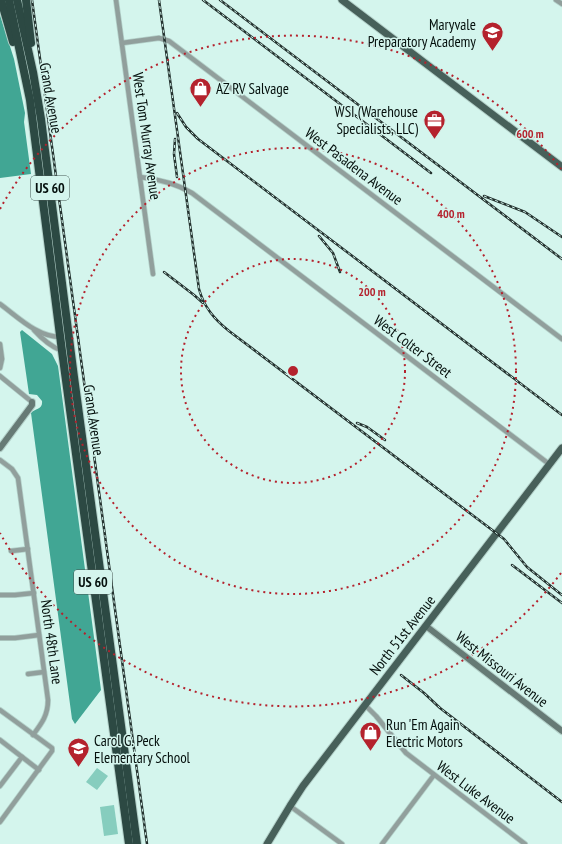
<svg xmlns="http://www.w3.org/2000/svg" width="562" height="844" viewBox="0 0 562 844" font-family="'PT Sans Narrow',sans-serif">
  <rect width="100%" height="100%" fill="#d4f5ed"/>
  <g fill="#86cdbe">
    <path d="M 97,768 L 108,776 L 97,790 L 86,782 Z"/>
    <path d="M 114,805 L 118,834 L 104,836 L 100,807 Z"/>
  </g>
  <g fill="#41a694">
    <path d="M 0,15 L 14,59 L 25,113 L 24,122 L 31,174 L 0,178 Z"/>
    <path d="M 22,330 L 52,354 L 58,366 L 101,690 L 75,724 L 72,719 L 31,413 C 35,408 43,410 42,401 L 37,395 L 29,394 L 20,332 Z"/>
  </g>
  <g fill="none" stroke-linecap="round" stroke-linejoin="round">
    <defs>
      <g id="street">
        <path d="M 116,0 L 153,274"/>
        <path d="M 556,0 L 562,4"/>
        <path d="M 122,43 L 159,38 L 169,41 L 562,339"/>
        <path d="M 140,177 C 157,179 177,184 192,193 L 549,464"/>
        <path d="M 0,304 C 18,317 37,337 61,337"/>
        <path d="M 34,330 C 42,339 52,347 62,351"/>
        <path d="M 0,344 L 2,359 L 0,368"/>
        <path d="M 0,376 L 32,402"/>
        <path d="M 0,460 L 12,469 L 18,478 L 48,700 C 48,715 42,723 33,735"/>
        <path d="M 11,551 L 28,549"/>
        <path d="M 0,595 L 15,595 L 34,593"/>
        <path d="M 0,638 L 15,638 L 39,635"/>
        <path d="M 28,674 L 44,672"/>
        <path d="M 365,705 L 376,716 L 406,753 L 525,844"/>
        <path d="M 0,710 L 52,748 L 52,751 L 0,822"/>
        <path d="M 0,740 L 39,770"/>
        <path d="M 0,786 L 22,757"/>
        <path d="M 290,806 L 342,844"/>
        <path d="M 382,844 L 434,775"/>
      </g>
      <g id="secondary">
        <path d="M 0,448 L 32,405 L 32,402"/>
        <path d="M 426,626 L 562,731"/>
      </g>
      <g id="primary">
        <path d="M 342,0 L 562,167"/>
        <path d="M 267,844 L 290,806 L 303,786 L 562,448"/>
      </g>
      <g id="highway">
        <path d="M 1,0 L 13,42"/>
        <path d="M 9,0 L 30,100 L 62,351 L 129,844"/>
        <path d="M 17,0 L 33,72 L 41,119 L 74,377 L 137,844"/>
        <path d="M 26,0 L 31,43"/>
      </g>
    </defs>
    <use href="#street" stroke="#b3d0c9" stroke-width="6"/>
    <use href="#secondary" stroke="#b3d0c9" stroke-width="8"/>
    <use href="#primary" stroke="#b3d0c9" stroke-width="9"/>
    <use href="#highway" stroke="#b3d0c9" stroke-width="10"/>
    <use href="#street" stroke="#919f9c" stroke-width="4.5"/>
    <use href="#secondary" stroke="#667a75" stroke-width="6"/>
    <use href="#primary" stroke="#47605a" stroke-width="7"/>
    <use href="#highway" stroke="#2c4943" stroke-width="8"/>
    <defs>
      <g id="rail">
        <path d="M 32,0 L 147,844"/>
        <path d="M 159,0 L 199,289 C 204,307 214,319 229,331 L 504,539 L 527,567 L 562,595"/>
        <path d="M 203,0 L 431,173"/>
        <path d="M 220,0 L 562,259"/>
        <path d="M 177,113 L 186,127 L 198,139 L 562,415"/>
        <path d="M 175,139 L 174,154 L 177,177"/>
        <path d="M 484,196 L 525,212 L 562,237"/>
        <path d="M 319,236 L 333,253 L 340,272"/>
        <path d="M 164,272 L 194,295 L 203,303"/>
        <path d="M 357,423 L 367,427 L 385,440"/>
        <path d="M 512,565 L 562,603"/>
        <path d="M 401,675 L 424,693 L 440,708 L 562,802"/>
      </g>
    </defs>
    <use href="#rail" stroke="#24322f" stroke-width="2.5"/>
    <use href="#rail" stroke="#d4f5ed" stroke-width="1" stroke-dasharray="3" stroke-linecap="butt"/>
  </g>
  <g fill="none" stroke="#b4222d" stroke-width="2" stroke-dasharray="2 4">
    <circle cx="293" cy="371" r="112"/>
    <circle cx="293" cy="371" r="223"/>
    <path d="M561 573A335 335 0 0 1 0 533M0 209A335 335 0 0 1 561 169"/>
  </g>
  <defs>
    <symbol id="school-pin" viewBox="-11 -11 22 30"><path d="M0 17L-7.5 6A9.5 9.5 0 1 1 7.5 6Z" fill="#b4222d" stroke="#d4f5ed"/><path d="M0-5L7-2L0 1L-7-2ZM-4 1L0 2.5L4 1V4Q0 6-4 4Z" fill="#fff"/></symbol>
    <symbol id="shop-pin" viewBox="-11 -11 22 30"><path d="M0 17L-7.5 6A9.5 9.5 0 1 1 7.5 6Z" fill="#b4222d" stroke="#d4f5ed"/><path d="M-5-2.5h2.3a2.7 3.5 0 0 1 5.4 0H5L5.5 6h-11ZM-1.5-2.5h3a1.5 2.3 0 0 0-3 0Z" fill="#fff"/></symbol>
    <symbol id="office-pin" viewBox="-11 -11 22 30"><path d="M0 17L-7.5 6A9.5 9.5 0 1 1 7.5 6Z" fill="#b4222d" stroke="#d4f5ed"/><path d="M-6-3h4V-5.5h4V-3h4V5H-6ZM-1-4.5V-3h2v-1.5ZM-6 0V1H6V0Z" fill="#fff"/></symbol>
  </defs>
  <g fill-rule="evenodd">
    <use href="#school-pin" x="480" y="20" width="25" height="34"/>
    <use href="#shop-pin" x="188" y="76" width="25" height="34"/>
    <use href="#office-pin" x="422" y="108" width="25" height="34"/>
    <use href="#shop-pin" x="358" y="720" width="25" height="34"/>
    <use href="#school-pin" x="66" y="736" width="25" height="34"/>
  </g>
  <g text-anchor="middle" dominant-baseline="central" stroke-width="3" stroke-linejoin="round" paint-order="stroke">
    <g fill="#d4f5ed" stroke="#425450" stroke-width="1">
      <rect x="31" y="176" width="38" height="24" rx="3"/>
      <rect x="74" y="570" width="38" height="24" rx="3"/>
    </g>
    <g font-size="14" font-weight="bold" fill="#040f0c">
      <text x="50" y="188">US 60</text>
      <text x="93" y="582">US 60</text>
    </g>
    <g font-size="15" fill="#040f0c" stroke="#d4f5ed" text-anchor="start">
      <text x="476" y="24" text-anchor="end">Maryvale<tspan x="476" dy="17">Preparatory Academy</tspan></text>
      <text x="216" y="88">AZ RV Salvage</text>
      <text x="418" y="111" text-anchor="end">WSI (Warehouse<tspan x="418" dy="17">Specialists, LLC)</tspan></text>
      <text x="386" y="724">Run 'Em Again<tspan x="386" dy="17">Electric Motors</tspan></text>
      <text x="94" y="740">Carol G. Peck<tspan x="94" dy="17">Elementary School</tspan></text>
    </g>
    <g font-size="15" fill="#040f0c" stroke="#d4f5ed">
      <text transform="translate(51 98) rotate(80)">Grand Avenue</text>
      <text transform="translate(147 136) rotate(82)">West Tom Murray Avenue</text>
      <text transform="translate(354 166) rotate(37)">West Pasadena Avenue</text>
      <text transform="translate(413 346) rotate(37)">West Colter Street</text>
      <text transform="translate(94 420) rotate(82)">Grand Avenue</text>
      <text transform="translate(402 635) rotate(-52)">North 51st Avenue</text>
      <text transform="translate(52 642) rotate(82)">North 48th Lane</text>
      <text transform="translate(502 669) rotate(38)">West Missouri Avenue</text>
      <text transform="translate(476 792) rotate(37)">West Luke Avenue</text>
    </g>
  </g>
  <circle cx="293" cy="371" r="6" fill="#b4222d" stroke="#d4f5ed" stroke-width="2"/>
  <g font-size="12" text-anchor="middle" font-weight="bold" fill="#b4222d" stroke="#d4f5ed" stroke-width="3" stroke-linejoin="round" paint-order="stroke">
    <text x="530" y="138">600 m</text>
    <text x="451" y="218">400 m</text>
    <text x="372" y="296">200 m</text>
  </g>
</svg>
